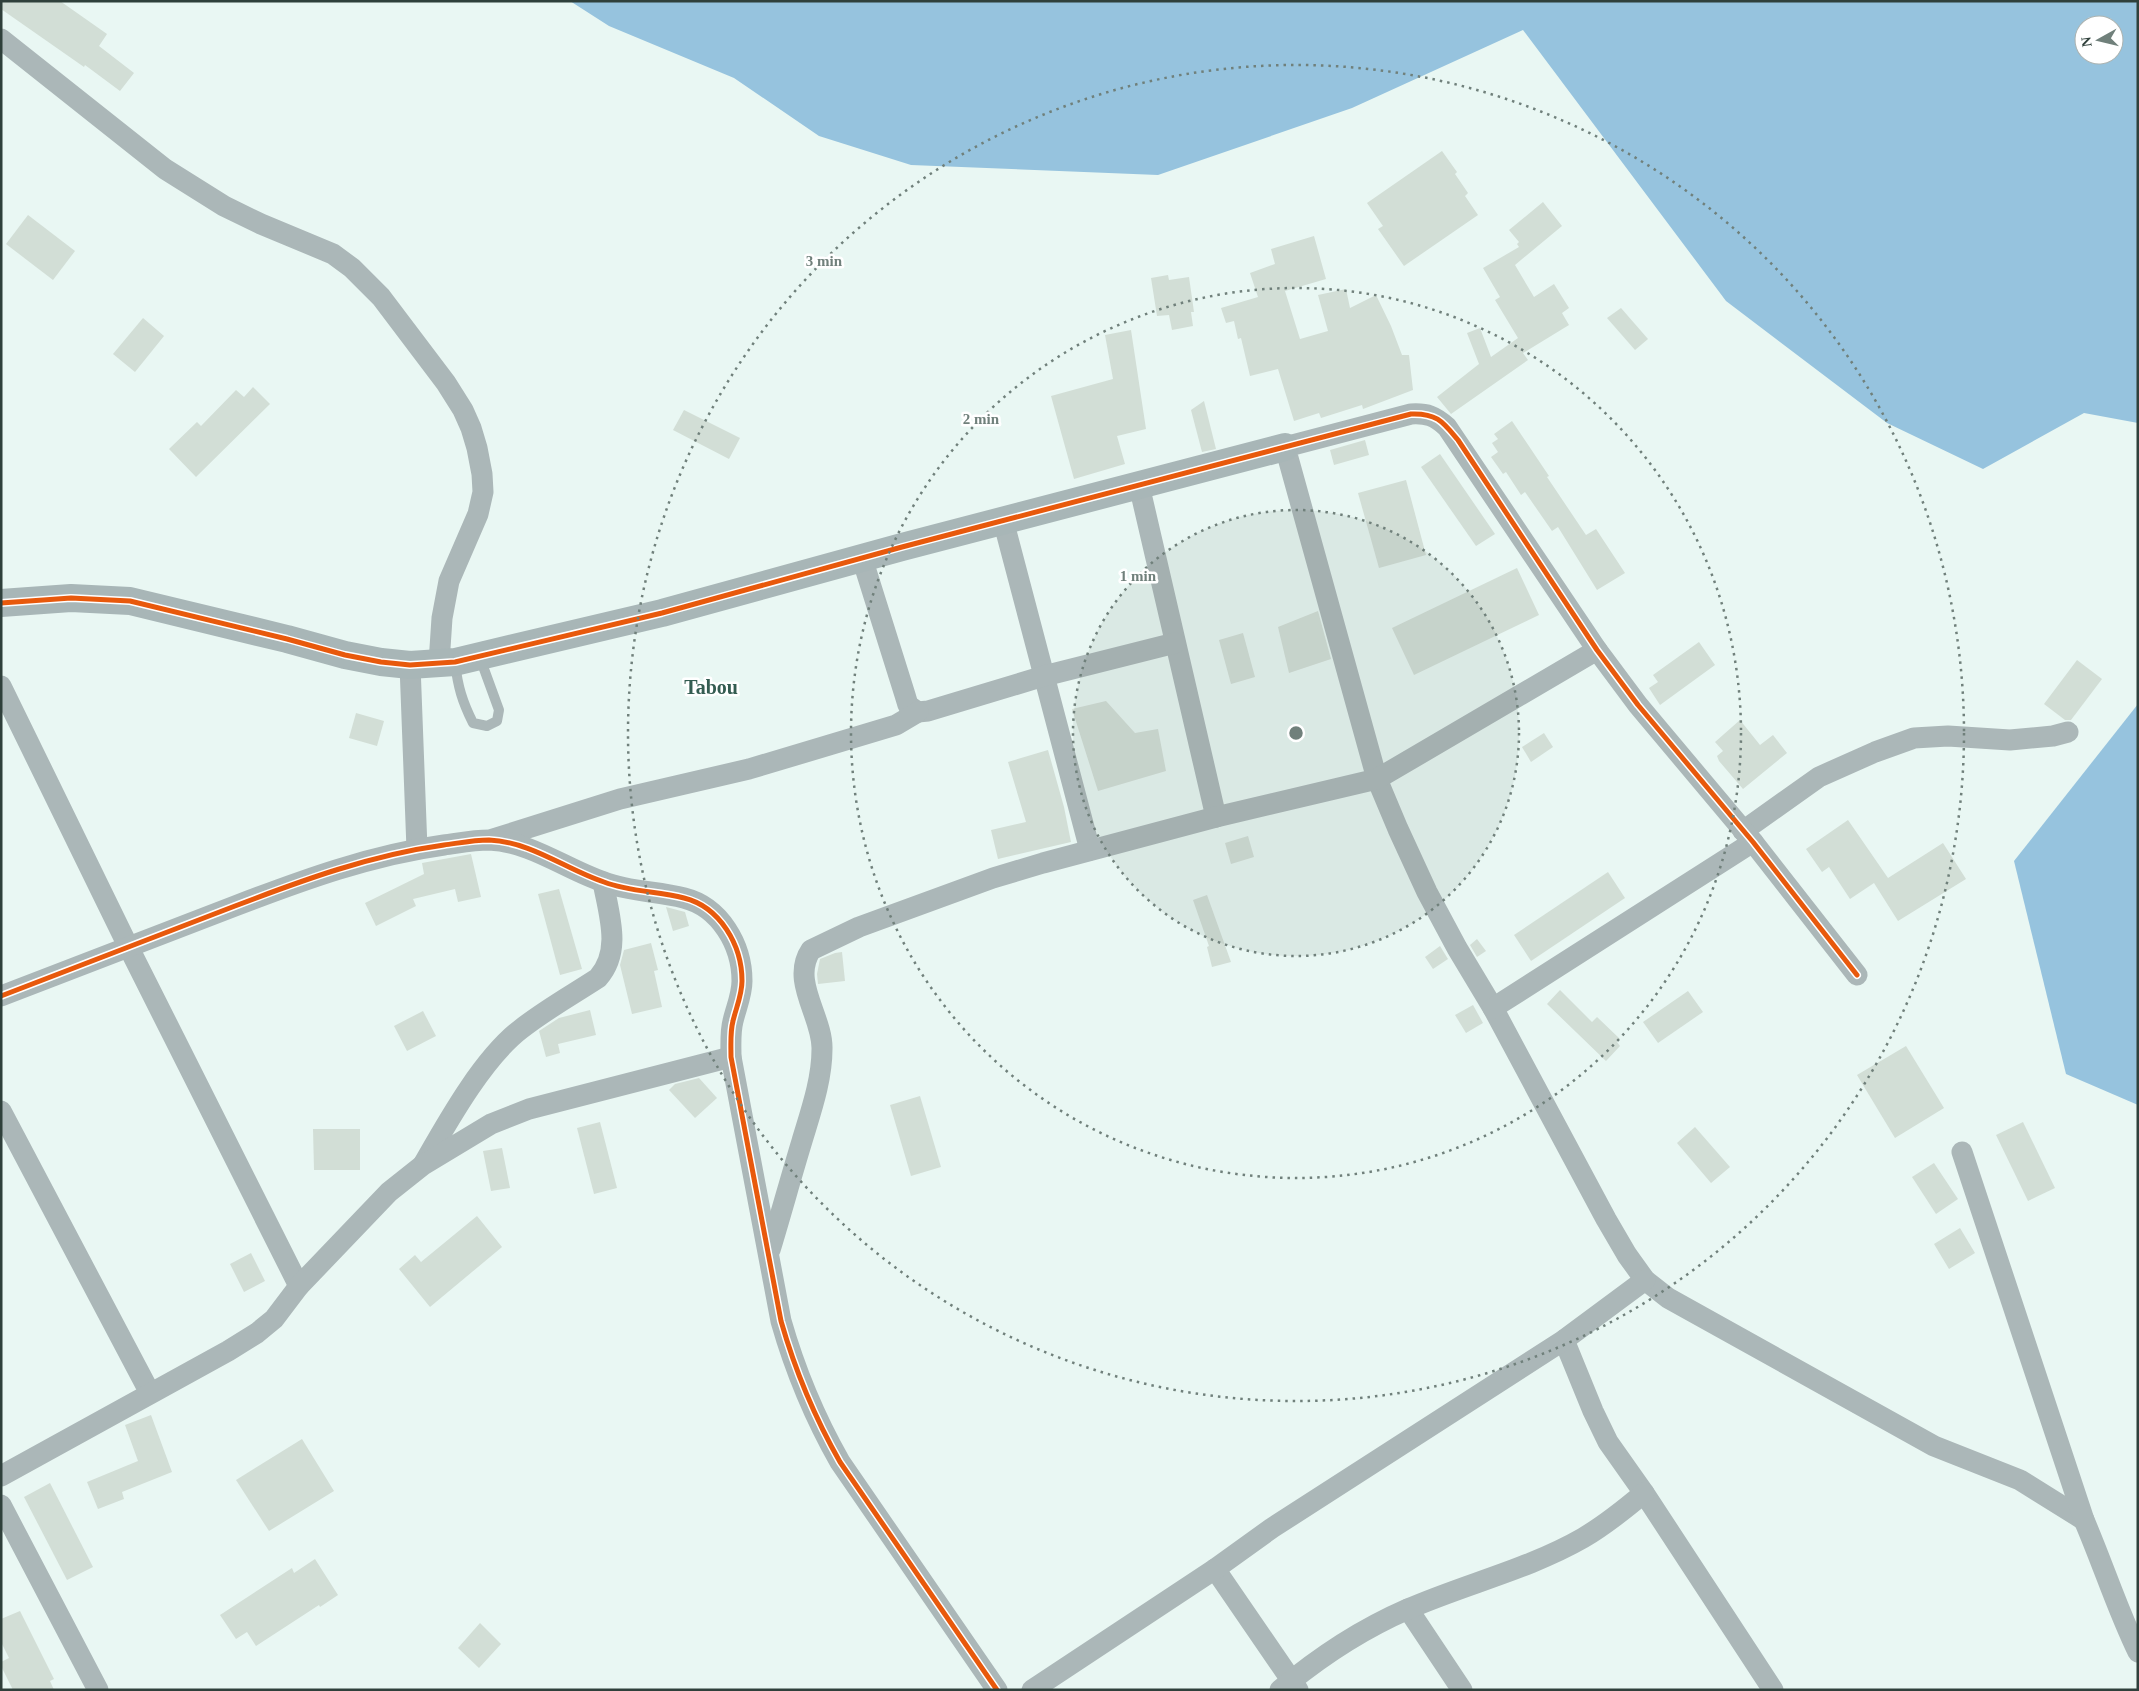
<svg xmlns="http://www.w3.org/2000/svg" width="2139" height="1691" viewBox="0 0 2139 1691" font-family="'Times New Roman',serif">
  <rect width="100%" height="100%" fill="#e9f7f3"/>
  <g fill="#96c3de" fill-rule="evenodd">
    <path d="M 570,1 L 2138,1 L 2138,423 L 2084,413 L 1983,469 L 1887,423 L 1726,301 L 1523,30 L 1352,108 L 1158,175 L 911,165 L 819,136 L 734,78 L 609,26 ZM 2084,25 L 2114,25 L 2114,55 L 2084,55 Z"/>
    <path d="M 2138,704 L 2138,1105 L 2066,1074 L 2014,861 Z"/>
  </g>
  <g fill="#d2ded6">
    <path d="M 1,1 L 60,1 L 107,34 L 99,46 L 134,73 L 120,91 L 85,65 L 84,67 L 1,9 Z"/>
    <path d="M 1442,151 L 1457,172 L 1455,174 L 1468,193 L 1465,196 L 1478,215 L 1404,266 L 1378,229 L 1383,226 L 1367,203 Z"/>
    <path d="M 1543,202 L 1562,226 L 1515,265 L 1534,297 L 1554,284 L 1569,308 L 1562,313 L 1569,325 L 1523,353 L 1528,360 L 1451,414 L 1437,397 L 1479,364 L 1467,333 L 1480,328 L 1491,357 L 1518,338 L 1495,300 L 1500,297 L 1483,268 L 1519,247 L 1517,244 L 1519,242 L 1509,230 Z"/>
    <path d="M 28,215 L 75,251 L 53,280 L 6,244 Z"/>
    <path d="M 1314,236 L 1326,279 L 1285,291 L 1300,339 L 1328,331 L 1318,295 L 1346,289 L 1350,308 L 1376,295 L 1391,326 L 1402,355 L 1409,355 L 1413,390 L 1363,409 L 1362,405 L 1321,418 L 1319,413 L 1294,421 L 1278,369 L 1250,376 L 1241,338 L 1238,339 L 1234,321 L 1226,323 L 1221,308 L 1258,297 L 1250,273 L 1275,264 L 1271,249 Z"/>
    <path d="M 1168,275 L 1169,280 L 1189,277 L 1194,312 L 1191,312 L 1193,326 L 1172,330 L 1169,315 L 1157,316 L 1151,278 Z"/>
    <path d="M 1621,308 L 1648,339 L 1635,350 L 1607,318 Z"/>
    <path d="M 143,318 L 164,336 L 135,372 L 113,354 Z"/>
    <path d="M 1131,330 L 1146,429 L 1117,436 L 1125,464 L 1074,479 L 1051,396 L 1113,379 L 1105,335 Z"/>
    <path d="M 253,387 L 270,404 L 196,477 L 169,449 L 197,422 L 201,426 L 236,390 L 244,397 Z"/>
    <path d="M 1204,401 L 1216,449 L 1202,452 L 1191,410 Z"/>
    <path d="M 684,410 L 740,438 L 729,459 L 673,430 Z"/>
    <path d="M 1512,421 L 1549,476 L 1547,477 L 1586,535 L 1596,529 L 1625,573 L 1597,590 L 1558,527 L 1552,531 L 1525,492 L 1521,495 L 1506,472 L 1503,474 L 1491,457 L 1498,452 L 1492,443 L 1498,439 L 1494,434 Z"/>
    <path d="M 1365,440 L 1369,455 L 1334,465 L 1330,450 Z"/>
    <path d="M 1440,454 L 1495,534 L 1476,546 L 1421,467 Z"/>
    <path d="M 1406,480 L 1426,555 L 1379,568 L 1358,493 Z"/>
    <path d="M 1517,568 L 1539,615 L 1414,675 L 1392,628 Z"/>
    <path d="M 1318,611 L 1331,659 L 1289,673 L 1278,627 Z"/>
    <path d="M 1243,633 L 1255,677 L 1231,684 L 1219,640 Z"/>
    <path d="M 1699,642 L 1715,665 L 1660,705 L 1649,688 L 1658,682 L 1653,675 Z"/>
    <path d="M 2077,660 L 2102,679 L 2071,720 L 2065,720 L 2044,704 Z"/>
    <path d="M 1106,701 L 1135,733 L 1158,729 L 1166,771 L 1098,791 L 1072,709 Z"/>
    <path d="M 356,713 L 384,721 L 377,746 L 349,738 Z"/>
    <path d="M 1740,720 L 1760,745 L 1773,735 L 1787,753 L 1743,789 L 1719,761 L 1717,756 L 1723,751 L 1715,742 Z"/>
    <path d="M 1544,733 L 1553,747 L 1531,762 L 1522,747 Z"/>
    <path d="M 1048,750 L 1064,807 L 1071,842 L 998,859 L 991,830 L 1026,822 L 1008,762 Z"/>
    <path d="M 1848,820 L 1888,878 L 1943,843 L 1966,879 L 1898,921 L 1874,883 L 1850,899 L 1829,867 L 1822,872 L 1806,849 Z"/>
    <path d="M 1248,836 L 1254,857 L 1231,864 L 1225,843 Z"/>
    <path d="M 471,854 L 481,897 L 458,902 L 455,889 L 413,899 L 416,906 L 376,926 L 365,903 L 424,874 L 422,863 Z"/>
    <path d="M 1608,872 L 1625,898 L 1531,961 L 1514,935 Z"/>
    <path d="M 559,889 L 582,969 L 560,975 L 538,894 Z"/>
    <path d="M 1207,895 L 1231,962 L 1212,967 L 1207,947 L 1209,946 L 1193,900 Z"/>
    <path d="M 666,907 L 685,912 L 689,926 L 673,931 Z"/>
    <path d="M 1477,939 L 1486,951 L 1477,957 L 1470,945 Z"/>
    <path d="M 651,943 L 658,970 L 654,971 L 662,1007 L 632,1014 L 620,965 L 624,950 Z"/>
    <path d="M 1440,946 L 1448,959 L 1433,969 L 1425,957 Z"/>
    <path d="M 842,952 L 845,981 L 818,984 L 817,974 L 820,959 L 835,953 Z"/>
    <path d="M 1560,990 L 1592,1022 L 1597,1017 L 1620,1039 L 1617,1042 L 1620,1046 L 1606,1061 L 1547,1004 Z"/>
    <path d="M 1688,991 L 1703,1012 L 1658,1043 L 1643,1022 Z"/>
    <path d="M 1473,1005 L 1483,1023 L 1466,1033 L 1455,1015 Z"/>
    <path d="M 590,1010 L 596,1035 L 558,1044 L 560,1053 L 546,1057 L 539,1031 L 559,1018 Z"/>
    <path d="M 423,1011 L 436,1036 L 407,1051 L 394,1026 Z"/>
    <path d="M 1906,1046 L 1944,1108 L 1895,1138 L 1857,1075 Z"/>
    <path d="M 699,1078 L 717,1098 L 695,1118 L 669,1090 L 675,1084 Z"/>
    <path d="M 920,1096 L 941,1167 L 911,1176 L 890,1105 Z"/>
    <path d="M 600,1122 L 617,1188 L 594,1194 L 577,1128 Z"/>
    <path d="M 2023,1122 L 2055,1188 L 2028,1201 L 1996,1135 Z"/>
    <path d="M 1695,1127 L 1730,1167 L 1711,1183 L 1677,1143 Z"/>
    <path d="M 313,1129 L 360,1129 L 360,1170 L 314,1170 Z"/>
    <path d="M 502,1148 L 510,1188 L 491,1191 L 483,1151 Z"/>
    <path d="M 1934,1163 L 1958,1199 L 1936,1214 L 1912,1177 Z"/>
    <path d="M 477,1216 L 502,1247 L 430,1307 L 399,1269 L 415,1255 L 421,1262 Z"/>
    <path d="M 1960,1228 L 1975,1253 L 1949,1269 L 1934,1244 Z"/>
    <path d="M 251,1253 L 265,1281 L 244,1292 L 230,1264 Z"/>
    <path d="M 151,1415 L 172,1472 L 122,1492 L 124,1499 L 98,1509 L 87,1482 L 138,1461 L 125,1425 Z"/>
    <path d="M 302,1439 L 334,1491 L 269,1531 L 236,1480 Z"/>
    <path d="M 50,1483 L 93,1567 L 67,1580 L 24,1497 Z"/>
    <path d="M 315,1559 L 338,1595 L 320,1607 L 319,1605 L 256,1646 L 247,1632 L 236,1639 L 220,1615 L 292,1568 L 294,1573 Z"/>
    <path d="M 20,1611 L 54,1679 L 50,1681 L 54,1690 L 13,1690 L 1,1666 L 1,1662 L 9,1658 L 1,1642 L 1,1619 Z"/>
    <path d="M 480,1623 L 501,1644 L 479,1668 L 458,1648 Z"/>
  </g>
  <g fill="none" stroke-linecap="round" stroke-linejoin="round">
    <path stroke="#abb7b8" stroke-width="10" d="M 455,663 C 458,687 462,701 473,723 L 487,726 L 497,721 L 499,710 L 480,658"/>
    <g stroke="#abb7b8" stroke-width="21">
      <path d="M 1,39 L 165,169 L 224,206 L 261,224 L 333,254 L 352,268 L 381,297 L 446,383 L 463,410 L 471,428 L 477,448 L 482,474 L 483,492 L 478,514 L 449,581 L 442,618 L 439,663"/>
      <path d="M 1139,485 L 1216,817"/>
      <path d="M 1003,520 L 1090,850"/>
      <path d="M 862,558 L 905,695 L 908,705 L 918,712 L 928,711 L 1044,676 L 1175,643"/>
      <path d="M 410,665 L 417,849"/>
      <path d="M 1,686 L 128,946 L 299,1286"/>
      <path d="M 1743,831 L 1819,777 L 1875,752 L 1914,738 L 1948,736 L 2010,740 L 2053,736 L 2068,732"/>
      <path d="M 493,839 L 620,799 L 749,769 L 896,725 L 918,712"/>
      <path d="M 1857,975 L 1753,842 L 1638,705 L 1597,650 L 1447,427 C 1435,416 1427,413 1411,414 L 1285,447 L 1377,779 L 1398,829 L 1427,892 L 1457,948 L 1493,1008 L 1606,1219 L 1627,1255 L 1645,1280 L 1668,1298 L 1934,1446 L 2020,1480 L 2084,1520"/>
      <path d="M 1,996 C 79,966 157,936 235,906 C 303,880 371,855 444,845 C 459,843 474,840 489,840 C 532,842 565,869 604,882 C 630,892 658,891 684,898 C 720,907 742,945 742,981 C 742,995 736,1008 733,1021 C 730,1032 731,1045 731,1057 L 781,1321 C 795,1370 815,1418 840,1462 L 997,1690"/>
      <path d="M 1493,1008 L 1753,842"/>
      <path d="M 1,1111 L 150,1393"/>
      <path d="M 1962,1152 L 2084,1520 C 2103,1564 2117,1609 2138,1652"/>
      <path d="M 424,1163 C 448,1121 483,1058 521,1029 C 545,1010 572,995 598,978 C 622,951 609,915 603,882"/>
      <path d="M 770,1250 C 781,1214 791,1177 802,1141 C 811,1111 822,1080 822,1049 C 823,1017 790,981 811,950 L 859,927 L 993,878 L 1043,863 L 1216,817 L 1377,779 L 1597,650"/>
      <path d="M 1564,1340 L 1593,1411 L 1608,1442 L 1644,1493 L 1773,1690"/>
      <path d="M 1,1476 L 228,1351 L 257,1333 L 274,1319 L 299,1286 L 389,1192 L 423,1165 L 491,1124 L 529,1109 L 731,1057"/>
      <path d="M 1,1505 L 98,1690"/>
      <path d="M 1215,1569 L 1298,1690"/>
      <path d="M 1408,1609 L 1462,1690"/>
      <path d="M 1032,1690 L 1215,1569 L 1272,1528 L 1564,1340 L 1645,1280"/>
      <path d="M 1280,1690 C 1318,1658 1362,1629 1408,1609 C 1465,1584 1529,1569 1583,1538 C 1605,1525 1625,1509 1644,1493"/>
    </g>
    <path stroke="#a8b6b7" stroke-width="28" d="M 1,603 L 71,598 L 130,601 L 287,639 L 345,655 L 381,662 L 410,665 L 455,662 L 662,613 L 902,547 L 1285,447"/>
    <defs>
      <g id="cycleway">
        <path d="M 1,603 L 71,598 L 130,601 L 287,639 L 345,655 L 381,662 L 410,665 L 455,662 L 662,613 L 902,547 L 1411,414 C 1437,413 1443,422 1458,440 L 1597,650 L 1638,705 L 1753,842 L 1857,975"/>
        <path d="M 1,996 C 79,966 157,936 235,906 C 303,880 371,855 444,845 C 459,843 474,840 489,840 C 532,842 565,869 604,882 C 630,892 658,891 684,898 C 720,907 742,945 742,981 C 742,995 736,1008 733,1021 C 730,1032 731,1045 731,1057 L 781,1321 C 795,1370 815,1418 840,1462 L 997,1690"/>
      </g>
    </defs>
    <use href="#cycleway" stroke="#fff" stroke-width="8"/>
    <use href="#cycleway" stroke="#e8590c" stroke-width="5"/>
  </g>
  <circle cx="1296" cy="733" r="223" fill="#70807b" fill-opacity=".12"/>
  <g fill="none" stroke="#70807b" stroke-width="2.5" stroke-dasharray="2.5 5">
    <circle cx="1296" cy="733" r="223"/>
    <circle cx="1296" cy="733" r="445"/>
    <circle cx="1296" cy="733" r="668"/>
  </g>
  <g text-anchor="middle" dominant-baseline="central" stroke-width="5" stroke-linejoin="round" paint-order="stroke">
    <g font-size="20" font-weight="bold" fill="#345c51" stroke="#fff">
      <text x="711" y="687">Tabou</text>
    </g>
  </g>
  <circle cx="1296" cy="733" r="8" fill="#70807b" stroke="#fff" stroke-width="2.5"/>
  <g font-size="15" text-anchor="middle" font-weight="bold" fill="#70807b" stroke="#fff" stroke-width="5" stroke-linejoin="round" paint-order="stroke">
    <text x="824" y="266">3 min</text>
    <text x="981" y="424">2 min</text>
    <text x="1138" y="581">1 min</text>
  </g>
  <rect width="2139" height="1691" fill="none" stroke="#2f403b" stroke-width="5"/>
  <g transform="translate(2099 40) rotate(262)"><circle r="24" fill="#ffffff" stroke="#acb3b1"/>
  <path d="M0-4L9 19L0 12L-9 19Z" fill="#70807b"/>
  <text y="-8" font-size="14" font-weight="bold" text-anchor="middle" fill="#2f403b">N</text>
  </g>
</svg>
